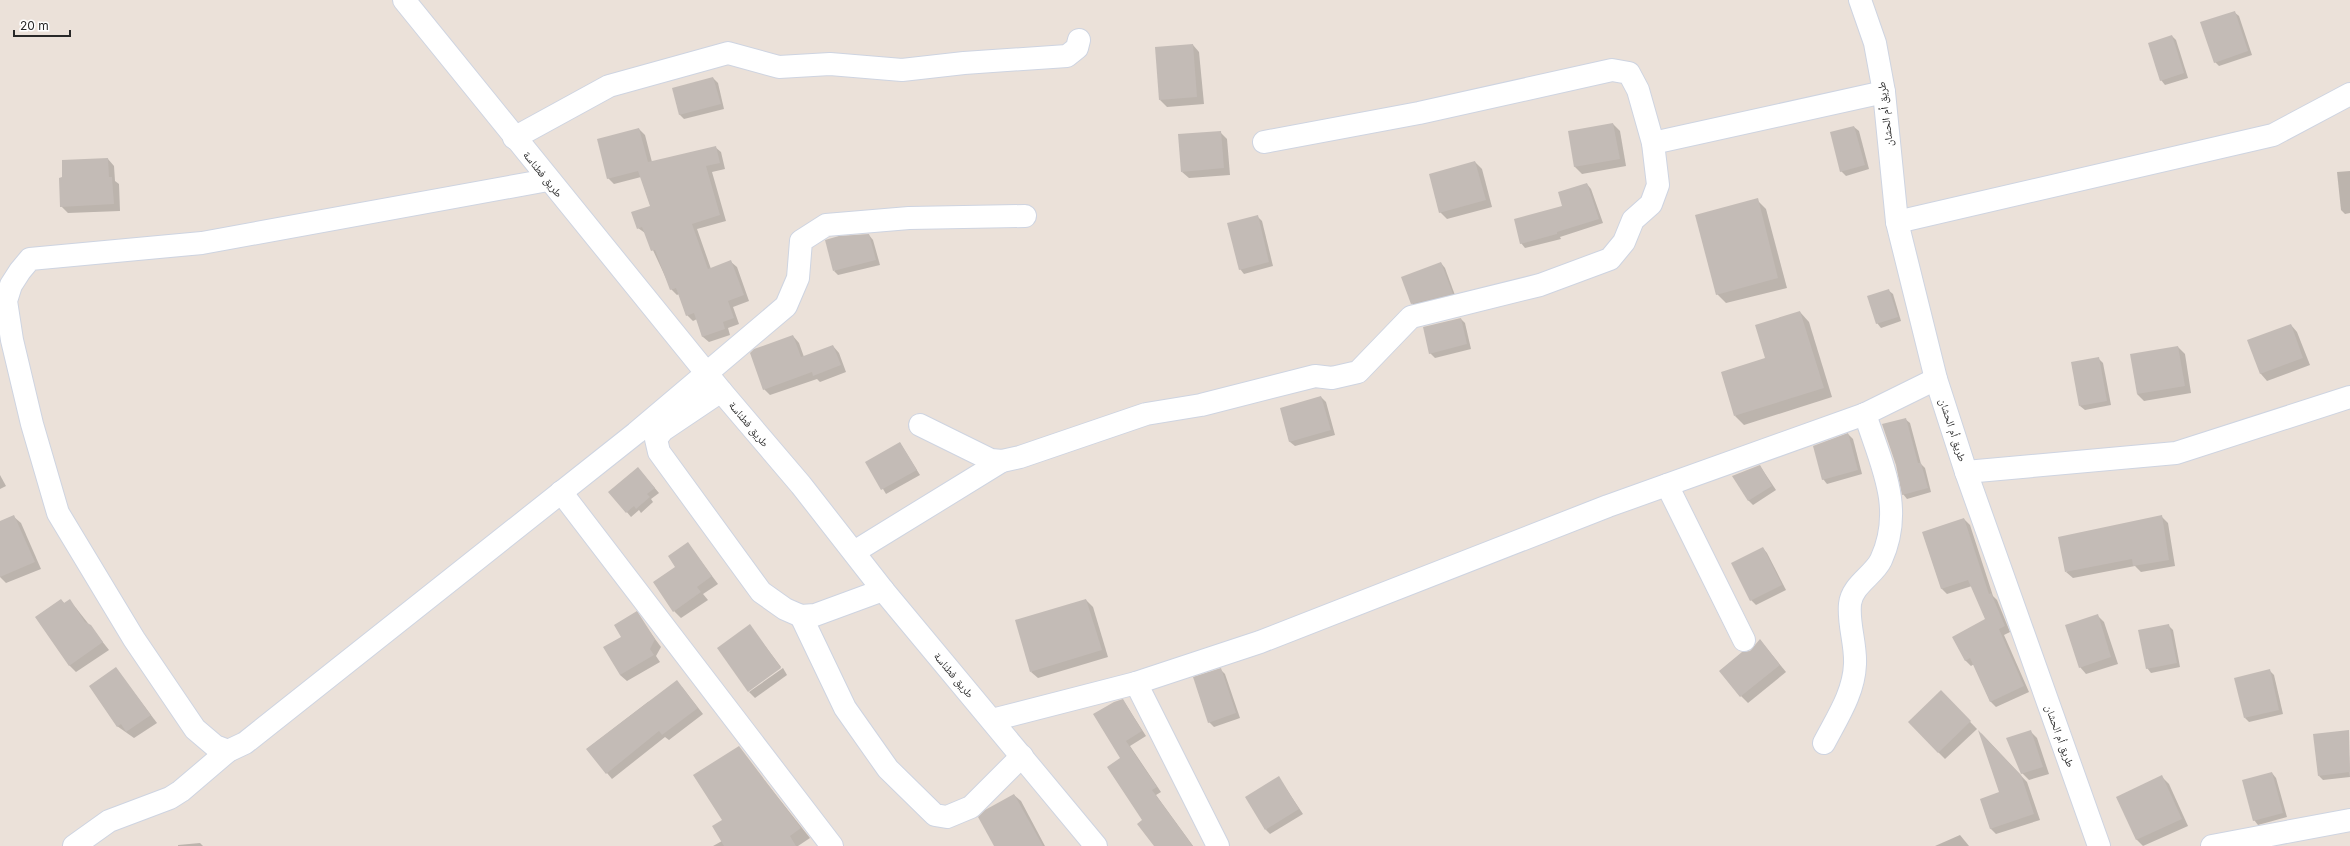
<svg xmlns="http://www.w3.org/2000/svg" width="2350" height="846" viewBox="0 0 2350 846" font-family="Inter,'Noto Naskh Arabic',sans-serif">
  <rect width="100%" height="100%" fill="#ebe1d9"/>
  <g fill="#0003">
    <path d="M 2234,12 L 2239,16 L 2252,55 L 2219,66 L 2215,62 Z"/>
    <path d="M 2172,36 L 2176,40 L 2188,78 L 2165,85 L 2161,80 Z"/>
    <path d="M 1193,45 L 1199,52 L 1204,104 L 1167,107 L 1160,100 Z"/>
    <path d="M 713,78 L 718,83 L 724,109 L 684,119 L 680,115 L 673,89 Z"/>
    <path d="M 1613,124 L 1620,131 L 1626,166 L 1582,174 L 1575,167 L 1569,132 Z"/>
    <path d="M 1854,127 L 1859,131 L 1869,169 L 1846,176 L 1841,171 Z"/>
    <path d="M 639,129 L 645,135 L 652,162 L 715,147 L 721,152 L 725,169 L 712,172 L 726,221 L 697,229 L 711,269 L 731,262 L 737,267 L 749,301 L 733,307 L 739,324 L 728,328 L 730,335 L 709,342 L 703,337 L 697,319 L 693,321 L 687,315 L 679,294 L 677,295 L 671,289 L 645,233 L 638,228 L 651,207 L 641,177 L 614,184 L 608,178 Z"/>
    <path d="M 1220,132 L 1227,139 L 1230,175 L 1189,178 L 1182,172 Z"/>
    <path d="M 108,159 L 114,166 L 115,181 L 119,184 L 120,211 L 68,213 L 61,206 Z"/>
    <path d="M 1475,162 L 1482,169 L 1492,207 L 1447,219 L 1440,212 Z"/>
    <path d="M 2350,171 L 2350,213 L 2345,214 L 2341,210 L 2337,172 Z"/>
    <path d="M 1587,184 L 1591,189 L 1603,223 L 1560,237 L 1561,239 L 1525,248 L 1521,243 Z"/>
    <path d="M 1757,200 L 1766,209 L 1787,288 L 1726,303 L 1717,294 Z"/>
    <path d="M 1258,217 L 1262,221 L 1273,266 L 1244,274 L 1240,269 Z"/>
    <path d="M 869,235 L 873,240 L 880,265 L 838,275 L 834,271 Z"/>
    <path d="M 1441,263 L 1445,268 L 1456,298 L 1417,308 L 1412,303 Z"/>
    <path d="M 1888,290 L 1893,294 L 1901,321 L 1881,328 L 1877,323 Z"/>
    <path d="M 1800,312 L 1809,322 L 1832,397 L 1744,425 L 1735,416 Z"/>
    <path d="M 1461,319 L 1465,323 L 1471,349 L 1435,358 L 1430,353 Z"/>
    <path d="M 2291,325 L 2297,332 L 2310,365 L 2267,381 L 2261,374 L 2248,341 Z"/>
    <path d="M 793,336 L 799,343 L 804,357 L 833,346 L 839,353 L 846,372 L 820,382 L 817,379 L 770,395 L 764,389 Z"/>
    <path d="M 2178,347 L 2185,354 L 2191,393 L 2144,401 L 2137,394 Z"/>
    <path d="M 2098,358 L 2103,363 L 2111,405 L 2085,410 L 2080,406 Z"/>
    <path d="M 1321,397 L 1326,402 L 1335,435 L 1295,446 L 1290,442 L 1281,409 Z"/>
    <path d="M 1905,419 L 1910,423 L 1921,464 L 1925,468 L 1931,492 L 1907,499 L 1903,494 Z"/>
    <path d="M 1848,434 L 1853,439 L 1862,474 L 1827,484 L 1823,479 Z"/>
    <path d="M 900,443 L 920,475 L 886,494 L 867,462 Z"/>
    <path d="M 1760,466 L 1776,490 L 1753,505 L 1748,500 Z"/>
    <path d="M 642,473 L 659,493 L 651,499 L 653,502 L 641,513 L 639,510 L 631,517 L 610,492 Z"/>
    <path d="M 0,475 L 6,486 L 0,489 Z"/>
    <path d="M 2161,516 L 2168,523 L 2175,566 L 2141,572 L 2135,566 L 2073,578 L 2066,572 Z"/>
    <path d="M 14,517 L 21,523 L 41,569 L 6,583 L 0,577 L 0,522 Z"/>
    <path d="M 1964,519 L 1970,525 L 1993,596 L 1997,600 L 2010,632 L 2004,635 L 2029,692 L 1996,707 L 1990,701 L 1974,664 L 1971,666 L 1965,660 L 1986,620 L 1972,586 L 1947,594 L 1941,588 Z"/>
    <path d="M 688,544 L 718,584 L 703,594 L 708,600 L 681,618 L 674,611 L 677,567 Z"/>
    <path d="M 1763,548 L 1767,553 L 1786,590 L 1756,605 L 1751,600 Z"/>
    <path d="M 61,600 L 65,604 L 69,601 L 76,608 L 109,650 L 76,672 L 69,665 Z"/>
    <path d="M 1086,600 L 1093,607 L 1108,657 L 1038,678 L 1031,672 Z"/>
    <path d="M 636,613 L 661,647 L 656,656 L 660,662 L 627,681 L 620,675 L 623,637 Z"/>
    <path d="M 2097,615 L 2104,622 L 2118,664 L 2086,674 L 2080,667 Z"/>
    <path d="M 2168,625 L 2173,630 L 2180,667 L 2151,673 L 2147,668 Z"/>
    <path d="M 750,626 L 781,667 L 748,690 Z"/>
    <path d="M 1760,640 L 1786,672 L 1748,703 L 1741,696 Z"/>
    <path d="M 783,668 L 787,675 L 755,698 L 749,692 Z"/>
    <path d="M 116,669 L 157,723 L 134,738 L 117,726 Z"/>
    <path d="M 1220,669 L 1225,674 L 1240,718 L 1214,727 L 1209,722 Z"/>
    <path d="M 2270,671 L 2274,675 L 2283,714 L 2249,722 L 2245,718 Z"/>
    <path d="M 682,687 L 703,714 L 669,740 L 665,737 L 612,779 L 587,749 L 648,702 Z"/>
    <path d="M 1948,699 L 1977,729 L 1945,759 L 1938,752 Z"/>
    <path d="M 1123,700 L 1146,736 L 1130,746 L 1161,792 L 1156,795 L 1193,846 L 1155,846 L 1121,758 Z"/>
    <path d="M 2030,731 L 2037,738 L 2049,774 L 2029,780 L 2022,773 Z"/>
    <path d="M 2348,731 L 2350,777 L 2323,780 L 2319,776 Z"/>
    <path d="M 1981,733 L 2027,782 L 2040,820 L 1996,834 L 1990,828 L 2000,793 Z"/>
    <path d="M 739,748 L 810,838 L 798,846 L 713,846 L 722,841 L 723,820 Z"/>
    <path d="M 2272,773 L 2276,778 L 2287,817 L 2258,825 L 2254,820 Z"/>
    <path d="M 2162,777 L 2169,784 L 2188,826 L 2143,846 L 2137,840 L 2118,797 Z"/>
    <path d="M 1279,778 L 1303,814 L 1270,834 L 1266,830 Z"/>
    <path d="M 1014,795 L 1021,801 L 1045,846 L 995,846 Z"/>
    <path d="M 1960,835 L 1969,846 L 1935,846 Z"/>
    <path d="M 200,843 L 203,846 L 178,846 L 178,845 Z"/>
  </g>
  <g fill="#c3bbb6">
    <path d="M 2235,11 L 2248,51 L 2214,63 L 2200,22 Z"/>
    <path d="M 2172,35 L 2184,73 L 2160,81 L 2148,43 Z"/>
    <path d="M 1193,44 L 1197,97 L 1159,100 L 1155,47 Z"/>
    <path d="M 713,77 L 721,104 L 679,115 L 672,88 Z"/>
    <path d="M 1613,123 L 1620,159 L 1574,167 L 1568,131 Z"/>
    <path d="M 1854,126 L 1865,165 L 1840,172 L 1830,132 Z"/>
    <path d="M 639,128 L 648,162 L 716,146 L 720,163 L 706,166 L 720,215 L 692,224 L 708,269 L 731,260 L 744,295 L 728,301 L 734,318 L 723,322 L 725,329 L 702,337 L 694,313 L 686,316 L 676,288 L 670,290 L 655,250 L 651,251 L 642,227 L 637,229 L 631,212 L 650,206 L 638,171 L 607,179 L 597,139 Z"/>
    <path d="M 1221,131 L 1224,168 L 1181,172 L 1178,134 Z"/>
    <path d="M 108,158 L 109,177 L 112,177 L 114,204 L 60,207 L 59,178 L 62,177 L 62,160 Z"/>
    <path d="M 1475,161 L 1486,200 L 1439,213 L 1429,174 Z"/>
    <path d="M 1587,183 L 1599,219 L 1557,232 L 1557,234 L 1520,244 L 1514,219 L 1562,206 L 1558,192 Z"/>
    <path d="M 1758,198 L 1778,278 L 1716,295 L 1695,215 Z"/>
    <path d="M 1258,215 L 1269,262 L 1239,270 L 1227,223 Z"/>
    <path d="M 869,234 L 876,260 L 833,271 L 825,240 L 839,236 Z"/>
    <path d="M 1441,262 L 1453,294 L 1411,304 L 1401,277 Z"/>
    <path d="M 1889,289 L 1898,317 L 1876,324 L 1867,296 Z"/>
    <path d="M 1800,311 L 1824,388 L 1734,416 L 1721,372 L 1765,358 L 1755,325 Z"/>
    <path d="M 1461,318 L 1467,344 L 1429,354 L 1423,327 Z"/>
    <path d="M 2291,324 L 2303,358 L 2260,374 L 2247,340 Z"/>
    <path d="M 793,335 L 801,357 L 833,345 L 841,365 L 813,376 L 812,372 L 763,390 L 750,353 L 754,349 Z"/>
    <path d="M 2178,346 L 2185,386 L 2137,394 L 2130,354 Z"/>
    <path d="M 2099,357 L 2107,401 L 2079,406 L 2071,362 Z"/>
    <path d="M 1321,396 L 1331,430 L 1289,442 L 1280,408 Z"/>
    <path d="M 1906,418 L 1918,463 L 1921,463 L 1928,488 L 1902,495 L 1896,465 L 1882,424 Z"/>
    <path d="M 1848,433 L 1858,470 L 1822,480 L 1813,446 Z"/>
    <path d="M 900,442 L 917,470 L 881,490 L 865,462 Z"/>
    <path d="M 1760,465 L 1772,486 L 1748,501 L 1732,476 Z"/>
    <path d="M 638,467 L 655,488 L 647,494 L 650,497 L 636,509 L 634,506 L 626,513 L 608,492 Z"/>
    <path d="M 14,515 L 35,562 L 0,577 L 0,521 Z"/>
    <path d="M 2162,515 L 2169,560 L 2133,566 L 2132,559 L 2065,572 L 2058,537 Z"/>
    <path d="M 1964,518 L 1989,594 L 1991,593 L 2005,626 L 1999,629 L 2024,686 L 1990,702 L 1970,658 L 1965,661 L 1952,637 L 1985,619 L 1968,580 L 1941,589 L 1922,532 Z"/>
    <path d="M 688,542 L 712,576 L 697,587 L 701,592 L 673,612 L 653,582 L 675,567 L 668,556 Z"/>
    <path d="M 1763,547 L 1782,585 L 1750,601 L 1731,563 Z"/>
    <path d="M 61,599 L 64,603 L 70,599 L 85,622 L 91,625 L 103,642 L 69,666 L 35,617 Z"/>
    <path d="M 1086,599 L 1102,650 L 1030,672 L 1015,620 Z"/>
    <path d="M 637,611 L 655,639 L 650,649 L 654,655 L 620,675 L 603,647 L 621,637 L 614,625 Z"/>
    <path d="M 2098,614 L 2111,657 L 2079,668 L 2065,625 Z"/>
    <path d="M 750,624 L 781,668 L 748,692 L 717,648 Z"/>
    <path d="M 2169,624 L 2177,663 L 2146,669 L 2138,630 Z"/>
    <path d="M 1760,639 L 1780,665 L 1740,697 L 1719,671 L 1742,652 L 1750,651 Z"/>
    <path d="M 116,667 L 151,715 L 126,732 L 121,724 L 117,727 L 89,686 Z"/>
    <path d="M 1221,668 L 1236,713 L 1208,723 L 1193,677 Z"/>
    <path d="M 2270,669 L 2279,710 L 2244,718 L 2234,678 Z"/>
    <path d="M 677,680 L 698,708 L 662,735 L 659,731 L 606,774 L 586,749 Z"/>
    <path d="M 1941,690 L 1971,721 L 1938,753 L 1908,722 Z"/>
    <path d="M 1123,699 L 1142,731 L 1126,741 L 1157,787 L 1152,790 L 1193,846 L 1154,846 L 1137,824 L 1142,820 L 1107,767 L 1120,758 L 1093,714 L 1114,702 Z"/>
    <path d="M 1978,730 L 2021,775 L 2034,814 L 1990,829 L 1980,799 L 1999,792 Z"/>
    <path d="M 2031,730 L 2043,767 L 2021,774 L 2006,738 Z"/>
    <path d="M 2349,730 L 2350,772 L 2318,776 L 2313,734 Z"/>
    <path d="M 739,746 L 801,828 L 790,836 L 796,846 L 724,846 L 712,826 L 722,820 L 693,775 Z"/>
    <path d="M 2272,772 L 2283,813 L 2253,821 L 2242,780 Z"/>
    <path d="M 2162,775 L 2182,819 L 2136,840 L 2116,797 Z"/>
    <path d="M 1279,776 L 1299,809 L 1265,830 L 1245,797 Z"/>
    <path d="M 1014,794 L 1043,846 L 994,846 L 978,817 L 985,810 Z"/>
  </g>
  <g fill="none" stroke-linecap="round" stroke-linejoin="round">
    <defs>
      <g id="minor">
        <path d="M 404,0 L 721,391 L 801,485 L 883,590 L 1096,846"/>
        <path d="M 514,138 L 609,86 L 728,53 L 779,67 L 830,64 L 902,70 L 964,63 L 1067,56 L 1077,48 L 1079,40"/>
        <path d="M 1653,143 L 1884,92"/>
        <path d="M 1897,222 L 2273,135 L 2350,94"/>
        <path d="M 721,391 L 663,430 L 656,439 L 659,452 L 761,592 L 785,609 L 801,616 L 815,615 L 883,590"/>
        <path d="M 920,425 L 991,460 L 1002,461"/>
        <path d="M 1966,472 L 2176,453 L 2350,397"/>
        <path d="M 1667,485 L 1744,640"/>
        <path d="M 561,492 L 832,846"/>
        <path d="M 854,552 L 1002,461 L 1020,457 L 1146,414 L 1201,405 L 1315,376 L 1332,378 L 1358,372 L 1411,317 L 1540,285 L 1610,259 L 1624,242 L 1633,220 L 1651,204 L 1658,185 L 1653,143 L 1638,90 L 1629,73 L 1612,70 L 1419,113 L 1264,142"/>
        <path d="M 801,616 L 845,708 L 888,769 L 935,815 L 947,817 L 971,807 L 1022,756"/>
        <path d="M 1136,683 L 1218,846"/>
        <path d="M 992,720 L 1136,683 L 1260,642 L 1608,506 L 1865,414 L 1936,379"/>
        <path d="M 1824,743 C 1837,718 1854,693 1855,664 C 1856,644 1848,624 1850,604 C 1852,585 1874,575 1881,560 C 1905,508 1881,464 1865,414"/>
        <path d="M 228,751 L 215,746 L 195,729 L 134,639 L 58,513 L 32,424 L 12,340 L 6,301 L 11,285 L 20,271 L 30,259 L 202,243 L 548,180"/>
        <path d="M 74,846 L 109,821 L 170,798 L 181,791 L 228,751 L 245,743 L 636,433 L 786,306 L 798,278 L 801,241 L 826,225 L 909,218 L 1025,216"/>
        <path d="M 2212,846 L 2350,820"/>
      </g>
      <path id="tertiary" d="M 1860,0 L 1875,43 L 1884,92 L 1897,222 L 1936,379 L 1966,472 L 2099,846"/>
    </defs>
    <use href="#minor" stroke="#ced4e1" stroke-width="24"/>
    <use href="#tertiary" stroke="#ced4e1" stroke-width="24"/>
    <use href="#minor" stroke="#fff" stroke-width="22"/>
    <use href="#tertiary" stroke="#fff" stroke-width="22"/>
  </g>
  <g text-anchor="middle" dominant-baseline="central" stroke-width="3.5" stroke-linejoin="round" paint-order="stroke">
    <g font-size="11" fill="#282828" stroke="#fff">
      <text transform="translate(1885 114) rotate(-97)">طريق أم الحشان</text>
      <text transform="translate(543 174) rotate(51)">طريق فطناسة</text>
      <text transform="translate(749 424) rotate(50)">طريق فطناسة</text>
      <text transform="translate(1953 430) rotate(72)">طريق أم الحشان</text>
      <text transform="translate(954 675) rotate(50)">طريق فطناسة</text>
      <text transform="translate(2060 736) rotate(70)">طريق أم الحشان</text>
    </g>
  </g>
  <path d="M14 30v6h56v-6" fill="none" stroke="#282828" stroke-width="2"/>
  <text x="20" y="30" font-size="12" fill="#282828" stroke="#ffffff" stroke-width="3" paint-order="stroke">20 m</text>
</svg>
